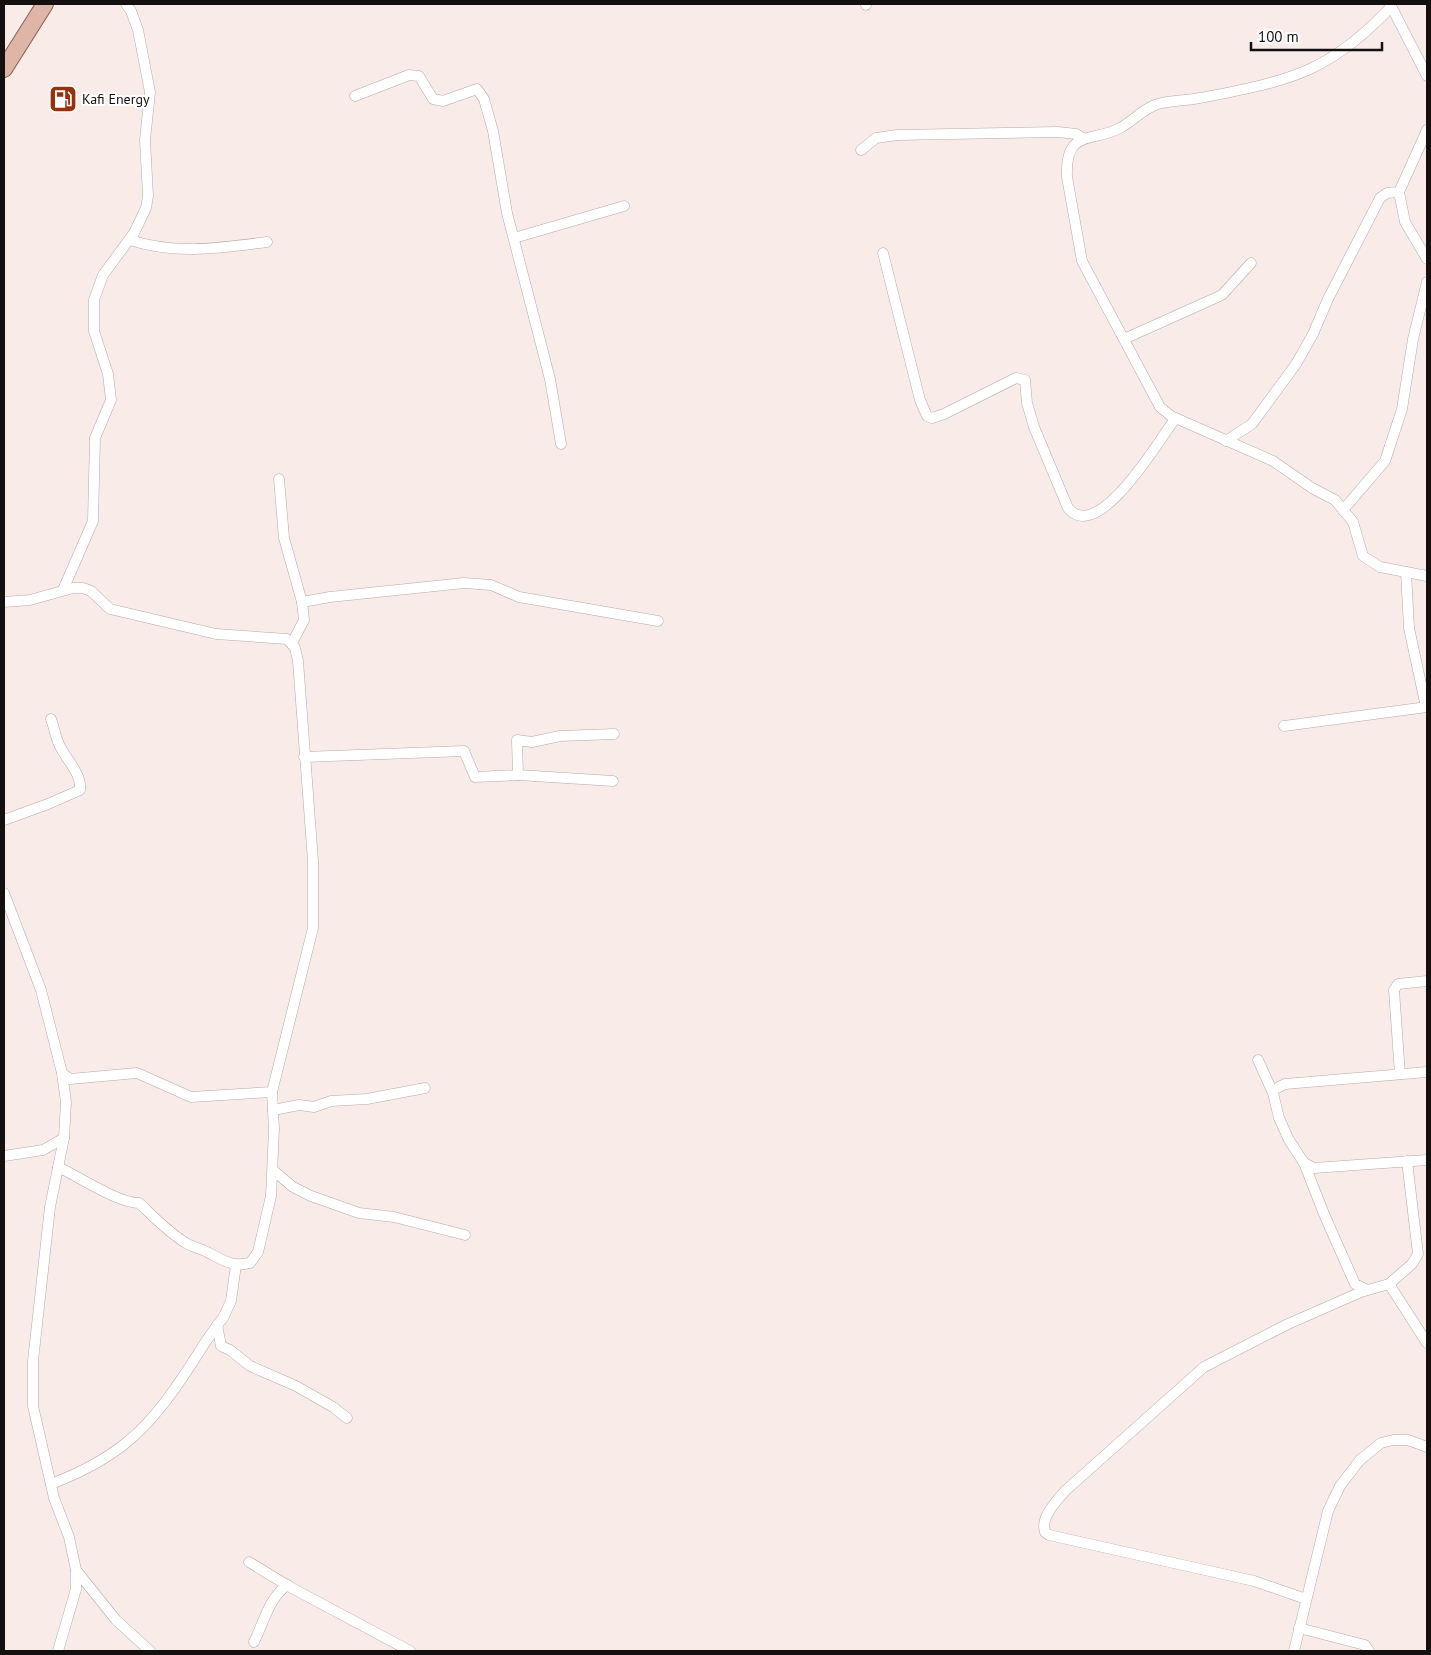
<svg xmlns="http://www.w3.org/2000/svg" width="1431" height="1655" viewBox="0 0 1431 1655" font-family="'PT Sans',sans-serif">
  <rect width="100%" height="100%" fill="#f8ebe8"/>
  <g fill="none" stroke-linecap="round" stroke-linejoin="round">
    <defs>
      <g id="minor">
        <path d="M 1390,4 L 1427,76"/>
        <path d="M 866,5 L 866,4"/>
        <path d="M 1391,7 C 1367,32 1342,54 1310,69 C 1277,84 1236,91 1200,98 C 1186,101 1169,100 1155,105 C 1142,110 1133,121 1120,128 C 1092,143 1065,128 1067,177 L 1082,261 L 1160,407 L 1171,416 L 1273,461 L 1312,488 L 1335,500 L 1353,522 L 1363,556 L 1380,567 L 1427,576"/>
        <path d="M 355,96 L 409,75 L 419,76 L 433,99 L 443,101 L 477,89 L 484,99 L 493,131 L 507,213 L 550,379 L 561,444"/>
        <path d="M 1427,130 L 1399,192 L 1405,222 L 1427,259"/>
        <path d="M 861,150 L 876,138 L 897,135 L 1058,132 L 1076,134 L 1083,138"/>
        <path d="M 514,238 L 624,206"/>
        <path d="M 130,240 C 176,255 220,248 267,242"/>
        <path d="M 883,253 L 920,400 L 927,416 L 932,418 L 944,414 L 1016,378 L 1025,380 L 1027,403 L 1034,427 L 1068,508 C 1098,545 1159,440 1175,419"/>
        <path d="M 1124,339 L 1222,295 L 1251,263"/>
        <path d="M 1226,441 L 1252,424 L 1296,364 L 1313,334 L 1328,299 L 1380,198 L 1387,193 L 1399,192"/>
        <path d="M 279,479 L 284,538 L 302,602 L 304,620 L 292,643"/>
        <path d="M 1343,510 L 1385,461 L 1402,409 L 1413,339 L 1427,282"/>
        <path d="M 1406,572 L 1409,628 L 1426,707"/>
        <path d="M 63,590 L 93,521 L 95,438 L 111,400 L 108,374 L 94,331 L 94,300 L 103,275 L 134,233 L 146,208 L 148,196 L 145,140 L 150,92 L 138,30 L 131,11 L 126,4"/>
        <path d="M 4,602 L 30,600 L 73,588 L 83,588 L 91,591 L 110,609 L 216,634 L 287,639 L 295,648 L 298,661 L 313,861 L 313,928 L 272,1092 L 274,1129 L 271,1196 L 258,1252 L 250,1263 C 231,1267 223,1260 207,1252 C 200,1248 192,1247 186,1243 C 169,1233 153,1216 139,1203 C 118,1203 78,1176 58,1167"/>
        <path d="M 302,602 L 330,597 L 464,583 L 491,585 L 519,597 L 658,621"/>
        <path d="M 1284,726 L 1427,707"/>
        <path d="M 304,757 L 464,751 L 475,777 L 518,775 L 517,740 L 532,742 L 560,736 L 614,734"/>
        <path d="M 518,775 L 613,781"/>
        <path d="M 4,820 L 48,804 L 80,790 C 82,776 69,762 62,750 C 56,741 55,730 51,719"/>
        <path d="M 4,893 L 41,990 L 62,1073 L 66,1102 L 64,1138 L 50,1207 L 33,1361 L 33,1406 L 54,1498 L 69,1537 L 76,1570 L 76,1589 L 58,1651"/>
        <path d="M 1258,1060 L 1273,1093"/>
        <path d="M 62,1073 L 70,1079 L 137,1073 L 191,1097 L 272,1092"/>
        <path d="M 1400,1074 L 1394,990 L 1398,984 L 1427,981"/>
        <path d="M 273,1110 L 299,1105 L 314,1107 L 331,1101 L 367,1099 L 425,1088"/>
        <path d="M 4,1156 L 43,1150 L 64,1138"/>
        <path d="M 1304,1163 L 1314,1168 L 1427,1160"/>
        <path d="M 274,1171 L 293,1187 L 311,1196 L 359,1213 L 394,1217 L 465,1235"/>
        <path d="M 1389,1284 L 1427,1343"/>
        <path d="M 1367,1290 L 1355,1284 L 1324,1214 L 1304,1163 L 1289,1140 L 1279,1118 L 1273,1093 L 1275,1089 L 1285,1084 L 1427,1072"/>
        <path d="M 217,1325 L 221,1346 L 230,1350 L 250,1366 L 296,1386 L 333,1407 L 347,1418"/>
        <path d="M 51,1484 C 111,1461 144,1435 180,1381 C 195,1360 207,1337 223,1318 L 231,1301 L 236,1265"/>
        <path d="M 249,1562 L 290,1587 L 410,1651"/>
        <path d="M 76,1570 L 116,1620 L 150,1651"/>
        <path d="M 1306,1599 L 1254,1581 L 1049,1535 L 1045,1532 C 1040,1517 1056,1502 1065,1491 L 1204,1367 L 1288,1324 L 1361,1292 L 1389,1284 L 1412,1264 L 1418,1254 L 1407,1161"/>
        <path d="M 1299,1628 L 1365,1645 L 1369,1651"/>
        <path d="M 254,1642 C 263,1624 270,1595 288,1585"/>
        <path d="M 1294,1651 L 1328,1511 L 1340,1486 L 1360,1460 L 1381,1443 L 1393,1440 L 1408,1440 L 1427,1447"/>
      </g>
      <path id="primary" d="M 4,69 L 45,4"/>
    </defs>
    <use href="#minor" stroke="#b5a9a6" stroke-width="11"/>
    <use href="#primary" stroke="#8a5b4c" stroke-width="18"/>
    <use href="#minor" stroke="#fff" stroke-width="10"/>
    <use href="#primary" stroke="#dfb5a7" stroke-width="16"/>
  </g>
  <defs>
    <symbol id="fuel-square" viewBox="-11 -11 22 22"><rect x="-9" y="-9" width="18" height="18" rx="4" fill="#97310b" stroke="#fff"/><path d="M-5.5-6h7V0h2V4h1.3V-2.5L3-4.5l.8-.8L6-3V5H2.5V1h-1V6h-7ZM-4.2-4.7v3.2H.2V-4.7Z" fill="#fff"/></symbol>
  </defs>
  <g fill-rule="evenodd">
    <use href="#fuel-square" x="47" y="83" width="32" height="32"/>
  </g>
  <g text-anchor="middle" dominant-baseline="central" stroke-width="4" stroke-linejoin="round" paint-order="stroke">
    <g font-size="14" fill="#14100f" stroke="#fff" text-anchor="start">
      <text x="82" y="99">Kafi Energy</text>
    </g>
  </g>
  <rect width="1431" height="1655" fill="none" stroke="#14100f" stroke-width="10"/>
  <path d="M1251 42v8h131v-8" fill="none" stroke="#14100f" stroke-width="2.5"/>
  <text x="1258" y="42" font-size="15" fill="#14100f" stroke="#ffffff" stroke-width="4" paint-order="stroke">100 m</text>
</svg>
